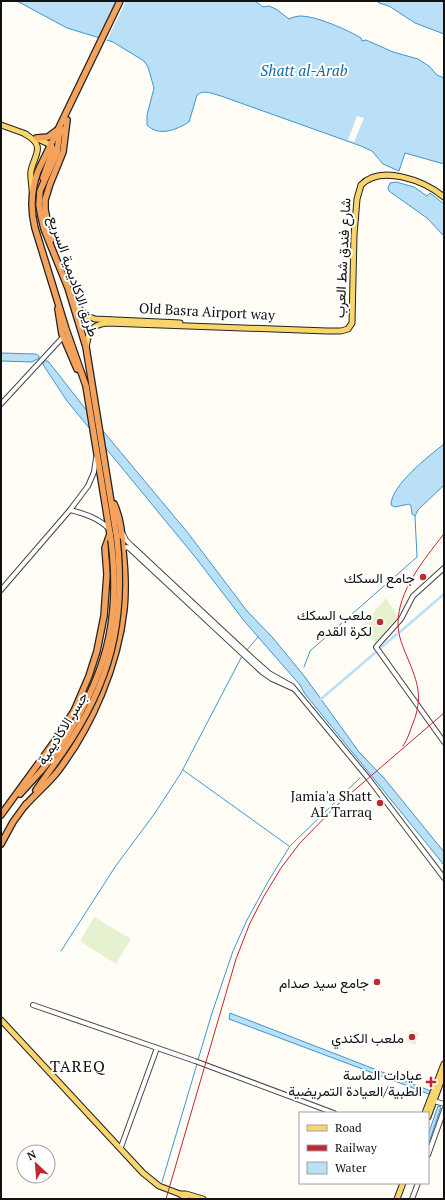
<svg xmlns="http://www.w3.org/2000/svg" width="445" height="1200" viewBox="0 0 445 1200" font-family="'PT Serif',Vazirmatn,serif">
  <rect width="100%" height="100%" fill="#fffdf5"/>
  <g fill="#e6f2cf">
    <path d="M 386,598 L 398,617 L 376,643 L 361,627 Z"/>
    <path d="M 94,917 L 131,939 L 116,964 L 80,941 Z"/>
    <path d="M 410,1030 L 419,1033 L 415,1045 L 406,1041 Z"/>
  </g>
  <g fill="#b9e0f7" stroke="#3f96cf">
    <path d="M 17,1 L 255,1 L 263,7 L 269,6 L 276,9 L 289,19 C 293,17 297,16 301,16 C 316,16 348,30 361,38 L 362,41 L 366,40 L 393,52 L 418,59 L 429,66 L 437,75 L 444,78 L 444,164 L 405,153 L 399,171 L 383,164 L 372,151 L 361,146 L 221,96 C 213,94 204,89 197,95 L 189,122 C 176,130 159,137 147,125 L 147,115 L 154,88 L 148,67 L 144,61 L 113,42 L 67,28 Z"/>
    <path d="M 377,1 L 444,1 L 444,34 L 415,23 L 389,6 L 379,3 Z"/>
    <path d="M 396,182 L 414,187 L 427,196 L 430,193 L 444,204 L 444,236 L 427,218 L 389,191 L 388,188 L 390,183 Z"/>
    <path d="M 1,353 L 36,354 L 39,356 L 39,358 L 32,362 L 1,361 Z"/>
    <path d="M 44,361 L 48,361 L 98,425 L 188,533 L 247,611 L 273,638 L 305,677 L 359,752 L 384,778 L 444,852 L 444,865 L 305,694 L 300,685 L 245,622 L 196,558 L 67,401 L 44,366 L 43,364 Z"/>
    <path d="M 444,444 L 444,485 L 418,510 L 415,516 L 412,514 L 411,506 L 409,504 L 395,507 L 391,505 C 391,485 429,456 444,444 Z"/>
    <path d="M 230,1013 L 431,1091 L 429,1094 L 229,1019 Z"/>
    <path d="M 438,1106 L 441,1107 L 428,1145 L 428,1135 Z"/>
  </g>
  <g fill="#fffdf5">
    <path d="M 118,1 L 126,1 L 106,42 L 102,40 Z"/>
    <path d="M 357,116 L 364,118 L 354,142 L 348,140 Z"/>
  </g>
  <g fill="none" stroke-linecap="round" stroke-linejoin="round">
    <g stroke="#3f96cf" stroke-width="1">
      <path d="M 247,650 L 258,637"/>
      <path d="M 304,667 L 310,651 L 417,557 L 415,516"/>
      <path d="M 183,770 L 289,846"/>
      <path d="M 61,951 L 115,867 L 155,813 L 181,773 L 242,656"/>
      <path d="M 198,1060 L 212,1013 L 233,951 L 247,920 L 269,880 L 290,846 L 360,778"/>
      <path d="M 162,1182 L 197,1064"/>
    </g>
    <g stroke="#b9e0f7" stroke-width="2.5">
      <path d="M 400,632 L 444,594"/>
      <path d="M 321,699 L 397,634"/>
    </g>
    <defs>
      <g id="minor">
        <path d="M 1,404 L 63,337"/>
        <path d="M 70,510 C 83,513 99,518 109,529"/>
        <path d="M 123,534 L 126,540 L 132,546 L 251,657 L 269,673 L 292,686 L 368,778 L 444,878"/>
        <path d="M 123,549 L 126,547 L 129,548 L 262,672 L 272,679 L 294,689"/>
        <path d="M 444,568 L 413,596 L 401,619 L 376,647 L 444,742"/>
        <path d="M 1,590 L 70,510 L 88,486 L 94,472 L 96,458"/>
        <path d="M 33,1005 L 195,1061 L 334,1113"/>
        <path d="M 431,1100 L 444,1104"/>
        <path d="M 121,1147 L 157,1048"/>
        <path d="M 428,1155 L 444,1110"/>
        <path d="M 412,1199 L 418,1183"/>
      </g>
      <g id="major">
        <path d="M 1,125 L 26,134"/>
        <path d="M 25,134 C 47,146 34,155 31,171 C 30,177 32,184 32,190"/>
        <path d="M 36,138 L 51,145"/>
        <path d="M 73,302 L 87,316 L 95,319 L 180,323"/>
        <path d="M 86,347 C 89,332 90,325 107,323 L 327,331 L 341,331 L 348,329 L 352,323 L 354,235 L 357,199 L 361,185 C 381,164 425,181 444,197"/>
        <path d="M 1,1020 L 143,1173 L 159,1186 L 180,1194 L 187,1199"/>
        <path d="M 425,1113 L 444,1064"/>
        <path d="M 428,1117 L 443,1076"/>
        <path d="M 180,1194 L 186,1194 L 203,1199"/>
        <path d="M 397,1199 L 403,1183"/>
      </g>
      <g id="highway">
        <path d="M 62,129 L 59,136 L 57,153 L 43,184 L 40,191 L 39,205 L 41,216 L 44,229 L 68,288 L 86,347 L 117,539"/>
        <path d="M 37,138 L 48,137 L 56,131"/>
        <path d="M 43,178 L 53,150 L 51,145"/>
        <path d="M 51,240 L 45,209 L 45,200 L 50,184 L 63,152 L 67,120"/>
        <path d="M 58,309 L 62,334 L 77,369"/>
        <path d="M 111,540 L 86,386 L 66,329 L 35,228 C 30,208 31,190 38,171 L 120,1"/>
        <path d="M 36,790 L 63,752"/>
        <path d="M 20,794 L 41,771 L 59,749"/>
        <path d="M 25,806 C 35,794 48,784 58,771 C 92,726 118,665 124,609 C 126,590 125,570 123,551 C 122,535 121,519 114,504"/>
        <path d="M 1,815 L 57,738 L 74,711 L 89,676 L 97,651 L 104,616 L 107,574 L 105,548 L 110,534"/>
        <path d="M 1,844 L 13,822 L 26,804"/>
      </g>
    </defs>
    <use href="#minor" stroke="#444" stroke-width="6"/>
    <use href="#major" stroke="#222" stroke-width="7"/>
    <use href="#highway" stroke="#222" stroke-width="8"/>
    <use href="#minor" stroke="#fff" stroke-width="4"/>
    <use href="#major" stroke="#f9d66b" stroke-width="5"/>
    <use href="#highway" stroke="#f5a25d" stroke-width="5.5"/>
    <g stroke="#c4262e" stroke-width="1">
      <path d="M 403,746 C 408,739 410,731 413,723 C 423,698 418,683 408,659 C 403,647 398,636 398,624 C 398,590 424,560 443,535"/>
      <path d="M 166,1199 L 236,959 L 250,923 L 264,896 L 281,868 L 300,843 L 336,806 L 444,713"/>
    </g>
    <defs>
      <g id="highway-bridge">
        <path d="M 59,749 C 104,679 122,624 111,540"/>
        <path d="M 63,752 C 110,684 126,622 117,539"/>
      </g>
    </defs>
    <use href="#highway-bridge" stroke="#222" stroke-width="8" stroke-linecap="butt"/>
    <use href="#highway-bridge" stroke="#f5a25d" stroke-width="5.5"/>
  </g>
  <g fill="#c4262e" stroke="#fff" stroke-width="1.5">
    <circle cx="423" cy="577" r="4"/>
    <circle cx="380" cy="622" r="4"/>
    <circle cx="380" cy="803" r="4"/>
    <circle cx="377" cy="982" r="4"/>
    <circle cx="412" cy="1037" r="4"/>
    <path d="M429 1076h4v4h4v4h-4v4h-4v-4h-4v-4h4z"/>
  </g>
  <g text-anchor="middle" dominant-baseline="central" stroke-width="4" stroke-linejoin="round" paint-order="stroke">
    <g font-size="14" fill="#111" stroke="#fff">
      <text transform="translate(342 258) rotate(-87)">شارع فندق شط العرب</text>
      <text transform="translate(74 276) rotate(71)">طريق الاكاديمية السريع</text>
      <text transform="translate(207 311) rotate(3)">Old Basra Airport way</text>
      <text transform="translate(62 728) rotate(-58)">جسر الاكاديمية</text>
    </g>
    <g font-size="14" fill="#111" stroke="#fff" text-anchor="end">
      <text x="415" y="577">جامع السكك</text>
      <text x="372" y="614">ملعب السكك<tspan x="372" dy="16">لكرة القدم</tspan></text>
      <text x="372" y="795">Jamia'a Shatt<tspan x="372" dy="16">AL Tarraq</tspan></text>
      <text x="369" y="982">جامع سيد صدام</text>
      <text x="404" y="1037">ملعب الكندي</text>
      <text x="422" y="1074">عيادات الماسة<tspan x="422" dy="16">الطبية/العيادة التمريضية</tspan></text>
    </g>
    <g font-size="15" font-style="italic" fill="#1768a6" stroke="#fff">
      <text x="304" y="70">Shatt al-Arab</text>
    </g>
    <g font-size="16" letter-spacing="1" fill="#111" stroke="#fff">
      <text x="78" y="1066">TAREQ</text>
    </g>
  </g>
  <rect width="445" height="1200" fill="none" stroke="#111111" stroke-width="4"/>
  <rect x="299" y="1112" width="130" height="72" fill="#ffffff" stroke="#a0a0a0"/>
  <rect x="307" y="1125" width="20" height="6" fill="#f9d66b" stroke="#a0a0a0"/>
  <text x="335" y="1132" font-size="12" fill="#111111">Road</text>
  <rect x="307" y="1145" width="20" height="6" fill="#c4262e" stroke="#a0a0a0"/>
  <text x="335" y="1152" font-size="12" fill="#111111">Railway</text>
  <rect x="307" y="1162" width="20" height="12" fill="#b9e0f7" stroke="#a0a0a0"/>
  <text x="335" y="1172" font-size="12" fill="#111111">Water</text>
  <g transform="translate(36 1164) rotate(334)"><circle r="19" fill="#ffffff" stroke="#a0a0a0"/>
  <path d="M0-3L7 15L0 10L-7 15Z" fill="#c4262e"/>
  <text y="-6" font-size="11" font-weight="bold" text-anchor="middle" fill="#111111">N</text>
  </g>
</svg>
